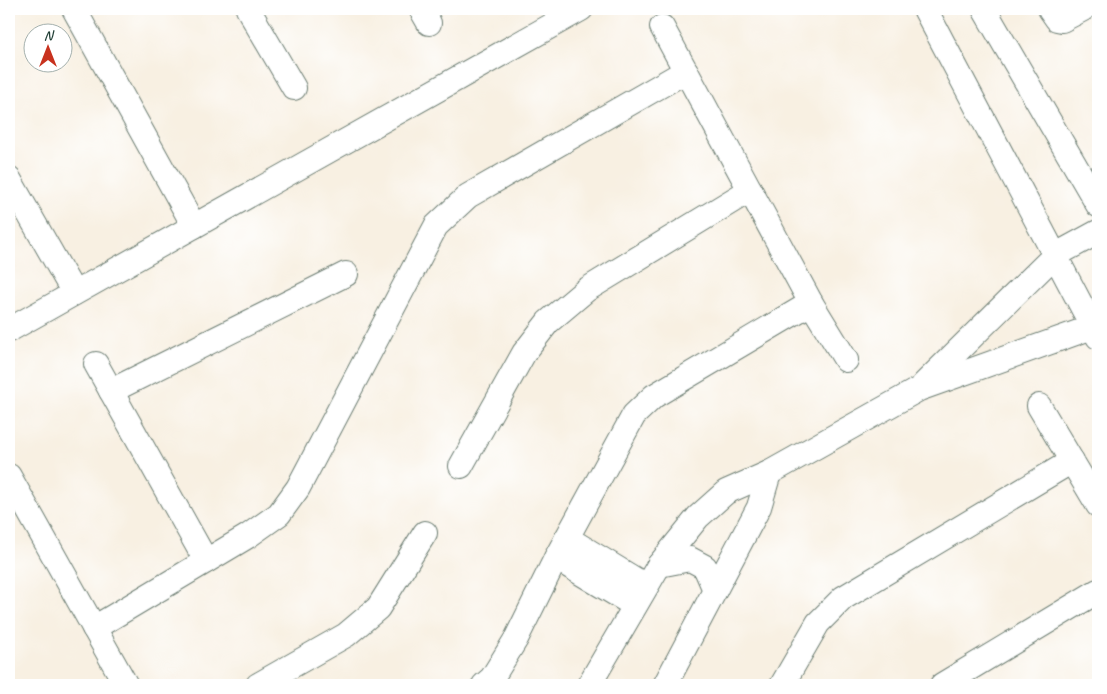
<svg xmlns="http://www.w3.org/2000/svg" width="1107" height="694" viewBox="0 0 1107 694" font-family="Caveat,sans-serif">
  <rect width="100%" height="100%" fill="#fff"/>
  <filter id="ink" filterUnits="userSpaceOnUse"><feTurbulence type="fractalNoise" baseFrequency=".02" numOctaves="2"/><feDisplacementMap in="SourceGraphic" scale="10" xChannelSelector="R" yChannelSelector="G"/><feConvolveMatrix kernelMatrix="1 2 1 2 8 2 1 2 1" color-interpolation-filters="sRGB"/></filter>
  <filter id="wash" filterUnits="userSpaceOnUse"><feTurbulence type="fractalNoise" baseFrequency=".0096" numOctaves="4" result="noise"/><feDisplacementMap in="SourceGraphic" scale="20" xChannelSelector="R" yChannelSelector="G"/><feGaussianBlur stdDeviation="1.12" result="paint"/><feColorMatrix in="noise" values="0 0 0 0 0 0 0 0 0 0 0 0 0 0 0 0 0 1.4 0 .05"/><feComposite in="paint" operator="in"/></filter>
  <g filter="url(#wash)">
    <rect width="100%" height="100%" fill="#f8f0e2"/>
  </g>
  <g filter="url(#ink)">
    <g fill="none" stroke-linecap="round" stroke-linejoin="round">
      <defs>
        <g id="street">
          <path d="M 74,9 L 194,226"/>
          <path d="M 248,9 L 294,88"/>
          <path d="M 421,9 L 429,23"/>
          <path d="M 925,9 L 1098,337"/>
          <path d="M 984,9 L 1098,205"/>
          <path d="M 1050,9 L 1057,19 L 1062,20 L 1083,9"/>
          <path d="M 662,27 L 811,303 L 846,360"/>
          <path d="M 9,179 L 74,293"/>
          <path d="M 9,330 L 581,9"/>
          <path d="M 96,364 L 206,561"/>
          <path d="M 924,384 L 1054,256 L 1098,232"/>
          <path d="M 111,391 L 346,274"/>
          <path d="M 1039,406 L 1098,505"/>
          <path d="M 461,466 L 524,353 L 548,322 L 586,290 L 750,190"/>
          <path d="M 9,476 L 126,685"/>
          <path d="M 567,538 L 646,586"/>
          <path d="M 556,558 L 634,605"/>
          <path d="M 659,565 L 690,559 L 705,567 L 715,590"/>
          <path d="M 94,628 L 248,536 L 279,514 L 298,488 L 436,226 L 468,196 L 686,71"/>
          <path d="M 258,685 L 346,635 L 378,608 L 425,533"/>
          <path d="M 484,685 L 492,678 L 516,639 L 556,558 L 634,415 L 654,396 L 811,303"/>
          <path d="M 589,685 L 659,565 L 698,517 L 726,492 L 769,473 L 919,389 L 1098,325"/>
          <path d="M 665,685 L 759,507 L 769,473"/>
          <path d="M 782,685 L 818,623 L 843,598 L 1072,461"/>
          <path d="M 942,685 L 1098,591"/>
        </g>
      </defs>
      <use href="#street" stroke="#6b7c71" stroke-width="26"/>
      <use href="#street" stroke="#fff" stroke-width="24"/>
    </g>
  </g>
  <rect width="1107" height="694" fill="none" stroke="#fff" stroke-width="30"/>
  <g transform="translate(48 48)"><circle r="24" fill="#ffffff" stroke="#a5b1ae"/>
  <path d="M0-4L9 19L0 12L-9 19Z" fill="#c8321e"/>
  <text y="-8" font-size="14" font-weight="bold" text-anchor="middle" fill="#1f3d34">N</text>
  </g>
</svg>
